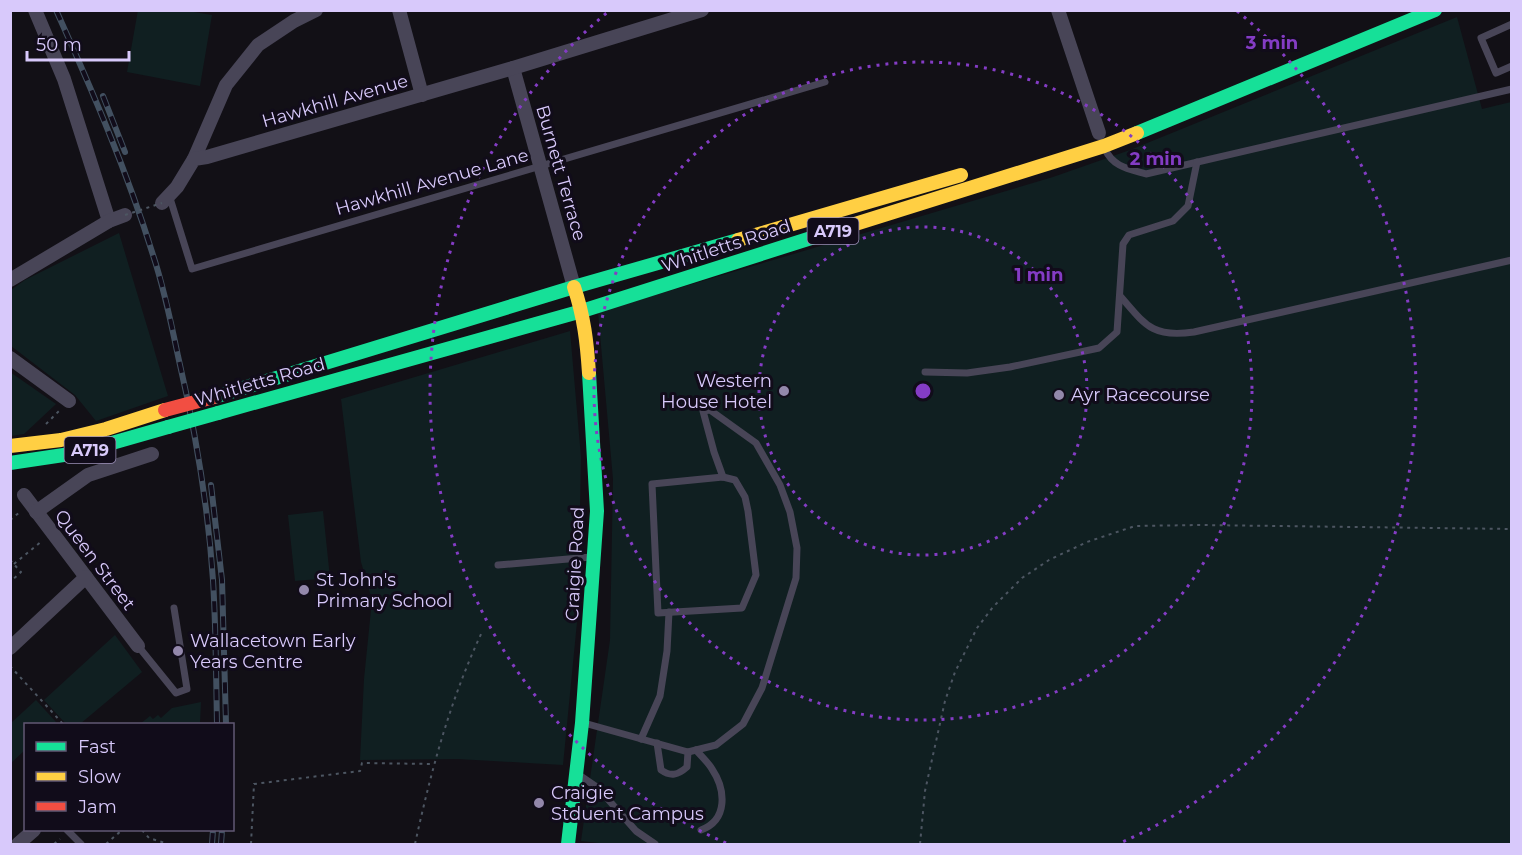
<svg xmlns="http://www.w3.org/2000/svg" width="1522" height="855" viewBox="0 0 1522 855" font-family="Montserrat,sans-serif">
  <rect width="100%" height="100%" fill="#121016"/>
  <g fill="#101f21">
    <path d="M 138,10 L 188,11 L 212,15 L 200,86 L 127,72 Z"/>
    <path d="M 1457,17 L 1482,109 L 1511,102 L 1511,844 L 607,844 L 581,841 L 610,640 L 613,479 L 598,312 L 1053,177 L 1130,150 Z"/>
    <path d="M 119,233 L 168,396 L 96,421 L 75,395 L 11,346 L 11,290 L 25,280 Z"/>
    <path d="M 570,331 L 581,457 L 578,612 L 563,765 L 458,759 L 360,760 L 364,679 L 372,600 L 361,562 L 341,399 Z"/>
    <path d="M 10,372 L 56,404 L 24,434 L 11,436 Z"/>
    <path d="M 323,511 L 330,578 L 295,581 L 288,515 Z"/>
    <path d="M 115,635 L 142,672 L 80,724 L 66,724 L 44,700 Z"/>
    <path d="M 36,700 L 56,722 L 54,724 L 26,724 L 25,750 L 11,763 L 11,723 Z"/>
    <path d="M 201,702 L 200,724 L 140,724 L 150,716 L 153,719 L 158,715 L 161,718 L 172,708 Z"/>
  </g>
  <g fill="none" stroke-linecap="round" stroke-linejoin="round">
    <g stroke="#4d5662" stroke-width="2" stroke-dasharray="3 4.5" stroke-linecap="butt">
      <path d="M 46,424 L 59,411"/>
      <path d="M 10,520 L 20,512"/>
      <path d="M 10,560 L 21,572 L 10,582"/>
      <path d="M 14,564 L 42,541"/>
      <path d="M 10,666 L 63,724"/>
      <path d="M 142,830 L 149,838 L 168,844"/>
      <path d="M 54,844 L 60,839"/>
      <path d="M 106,844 L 122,830"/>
      <path d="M 251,844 L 254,784 L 360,771 L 362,763 L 433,764"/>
      <path d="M 415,844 C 431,771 450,700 482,632"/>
      <path d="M 920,844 L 925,791 L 945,701 L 955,672 L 977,628 L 993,607 L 1022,578 L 1049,560 L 1087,542 L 1135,526 L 1200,525 L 1512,529"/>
    </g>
    <g stroke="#484557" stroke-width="7">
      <path d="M 1512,24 L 1481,38 L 1496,73 L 1512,66"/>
      <path d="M 1105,149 C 1113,167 1129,169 1146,174 L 1512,89"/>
      <path d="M 169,195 L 192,269 L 825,82"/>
      <path d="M 1121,297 C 1146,326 1153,338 1194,332 L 1512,260"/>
      <path d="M 925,372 L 967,373 L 1010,367 L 1099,348 L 1117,332 L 1123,244 L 1129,235 L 1173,221 L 1188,206 L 1197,162"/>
      <path d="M 723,477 L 735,480 L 745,497 L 748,511 L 756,575 L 742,608 L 658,613 L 652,484 Z"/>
      <path d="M 498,565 L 591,557"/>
      <path d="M 138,646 L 176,693 L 187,689 L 174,608"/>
      <path d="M 584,723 L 688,752 L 716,745 L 743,724 L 762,688 L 796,578 L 797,548 L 790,512 L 780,485 L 756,443 L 710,410 L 703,411 L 714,452 L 723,477"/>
      <path d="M 641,739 L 660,696 L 667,651 L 669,612"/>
      <path d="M 657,743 L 661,770 C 671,777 678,775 687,767 L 688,752"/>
      <path d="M 696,750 C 701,756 708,762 712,769 C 726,790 728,820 701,830"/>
      <path d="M 579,775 L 598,788 L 636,831 L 655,844"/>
      <path d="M 67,830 L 81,844"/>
    </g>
    <g stroke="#484557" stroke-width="14">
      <path d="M 35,10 L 64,79 L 109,221"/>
      <path d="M 399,10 L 422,95"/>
      <path d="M 1058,10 L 1099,133"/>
      <path d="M 513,68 L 574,287"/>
      <path d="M 194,159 L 226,85 L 258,45 L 294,21 L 316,10"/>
      <path d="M 162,203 L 177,187 L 194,159 L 207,157 L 513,68 L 702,10"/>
      <path d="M 10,280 L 109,221 L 125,215"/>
      <path d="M 10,358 L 69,401"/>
      <path d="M 24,495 L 138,646"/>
      <path d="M 36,512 L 88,475 L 152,454"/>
      <path d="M 10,648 L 86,577"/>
      <path d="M 18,844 L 34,830"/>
    </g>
    <g stroke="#16e098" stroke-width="14">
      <path d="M 1137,133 L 1435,10"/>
      <path d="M 214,397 L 574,287 L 738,240"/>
      <path d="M 218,413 L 582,311 L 852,225"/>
      <path d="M 10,463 L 77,453 L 168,427"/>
      <path d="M 568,844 L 582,723 L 597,511 L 589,373"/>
    </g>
    <g stroke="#ffcf43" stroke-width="14">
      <path d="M 852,225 L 1104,146 L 1137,133"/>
      <path d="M 738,240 L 961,175"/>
      <path d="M 574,287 C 584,316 587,343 589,373"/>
      <path d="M 10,446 L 61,440 L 106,429 L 165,410"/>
    </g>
    <defs>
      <g id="rail">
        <path d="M 56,10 C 92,90 127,171 153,255 C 164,288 171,322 178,356 C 195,429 208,505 213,580 C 216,628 216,676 217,724"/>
        <path d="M 103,96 L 125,152"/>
        <path d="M 211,485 L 222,580 L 226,724"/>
        <path d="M 212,844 L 213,830"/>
        <path d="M 221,844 L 222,830"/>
      </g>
    </defs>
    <use href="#rail" stroke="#425060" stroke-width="6"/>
    <use href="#rail" stroke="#110c1a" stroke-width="4" stroke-dasharray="11" stroke-linecap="butt"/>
    <path stroke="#4d5662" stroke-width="2" stroke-dasharray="3 4.5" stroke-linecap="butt" d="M 125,215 L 162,203"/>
    <path stroke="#16e098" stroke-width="14" d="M 168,427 L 218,413"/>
    <path stroke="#f24e42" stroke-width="14" d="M 165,410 L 214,397"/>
  </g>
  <g fill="none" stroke="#843cc5" stroke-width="3" stroke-dasharray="3 6">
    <circle cx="923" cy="391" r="164"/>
    <circle cx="923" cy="391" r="329"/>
    <path d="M726 843A493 493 0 0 1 609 11M1237 11A493 493 0 0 1 1120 843"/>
  </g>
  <g fill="#9388ab" stroke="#110c1a" stroke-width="2">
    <circle cx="784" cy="391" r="6"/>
    <circle cx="1059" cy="395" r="6"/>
    <circle cx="304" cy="590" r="6"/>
    <circle cx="178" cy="651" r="6"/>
    <circle cx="539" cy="803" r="6"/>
  </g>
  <g text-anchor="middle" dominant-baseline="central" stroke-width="6" stroke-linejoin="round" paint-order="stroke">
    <g fill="#110c1a" stroke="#9c90b8" stroke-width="1.5">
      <rect x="807.5" y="218" width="51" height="26" rx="4.5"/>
      <rect x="64.5" y="437" width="51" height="26" rx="4.5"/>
    </g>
    <g font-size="16" font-weight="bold" fill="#d8c9fb">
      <text x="833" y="231">A719</text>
      <text x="90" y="450">A719</text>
    </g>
    <g font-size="18" fill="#d8c9fb" stroke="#110c1a">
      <text transform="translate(335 101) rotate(-16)">Hawkhill Avenue</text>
      <text transform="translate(561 173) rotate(74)">Burnett Terrace</text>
      <text transform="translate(432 182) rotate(-16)">Hawkhill Avenue Lane</text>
      <text transform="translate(726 246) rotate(-18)">Whitletts Road</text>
      <text transform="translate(260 382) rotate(-16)">Whitletts Road</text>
      <text transform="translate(95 560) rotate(53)">Queen Street</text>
      <text transform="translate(575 564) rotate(-87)">Craigie Road</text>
    </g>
    <g font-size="18" fill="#d8c9fb" stroke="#110c1a" text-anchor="start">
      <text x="772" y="381" text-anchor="end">Western<tspan x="772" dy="21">House Hotel</tspan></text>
      <text x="1071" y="395">Ayr Racecourse</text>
      <text x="316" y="580">St John's<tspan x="316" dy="21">Primary School</tspan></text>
      <text x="190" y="641">Wallacetown Early<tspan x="190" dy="21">Years Centre</tspan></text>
      <text x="551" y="793">Craigie<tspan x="551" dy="21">Stduent Campus</tspan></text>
    </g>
  </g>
  <circle cx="923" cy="391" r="9" fill="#843cc5" stroke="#110c1a" stroke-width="3"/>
  <g font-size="18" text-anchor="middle" font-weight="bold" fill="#843cc5" stroke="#110c1a" stroke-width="6" stroke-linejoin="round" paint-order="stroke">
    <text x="1272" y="49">3 min</text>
    <text x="1156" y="165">2 min</text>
    <text x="1039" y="281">1 min</text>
  </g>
  <rect width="1522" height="855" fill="none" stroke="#d8c9fb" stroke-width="24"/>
  <rect x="24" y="723" width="210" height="108" fill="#110c1a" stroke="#615874" stroke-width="1.5"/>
  <rect x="36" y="742" width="30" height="9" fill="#16e098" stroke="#615874" stroke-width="1.5"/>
  <text x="78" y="753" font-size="18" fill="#d8c9fb">Fast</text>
  <rect x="36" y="772" width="30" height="9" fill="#ffcf43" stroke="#615874" stroke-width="1.5"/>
  <text x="78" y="783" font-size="18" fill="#d8c9fb">Slow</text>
  <rect x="36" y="802" width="30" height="9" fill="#f24e42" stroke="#615874" stroke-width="1.5"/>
  <text x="78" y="813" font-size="18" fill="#d8c9fb">Jam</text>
  <path d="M27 51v9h102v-9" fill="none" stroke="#d8c9fb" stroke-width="3"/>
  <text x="36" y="51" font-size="18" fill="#d8c9fb" stroke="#110c1a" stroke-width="4.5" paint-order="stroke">50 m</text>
</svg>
